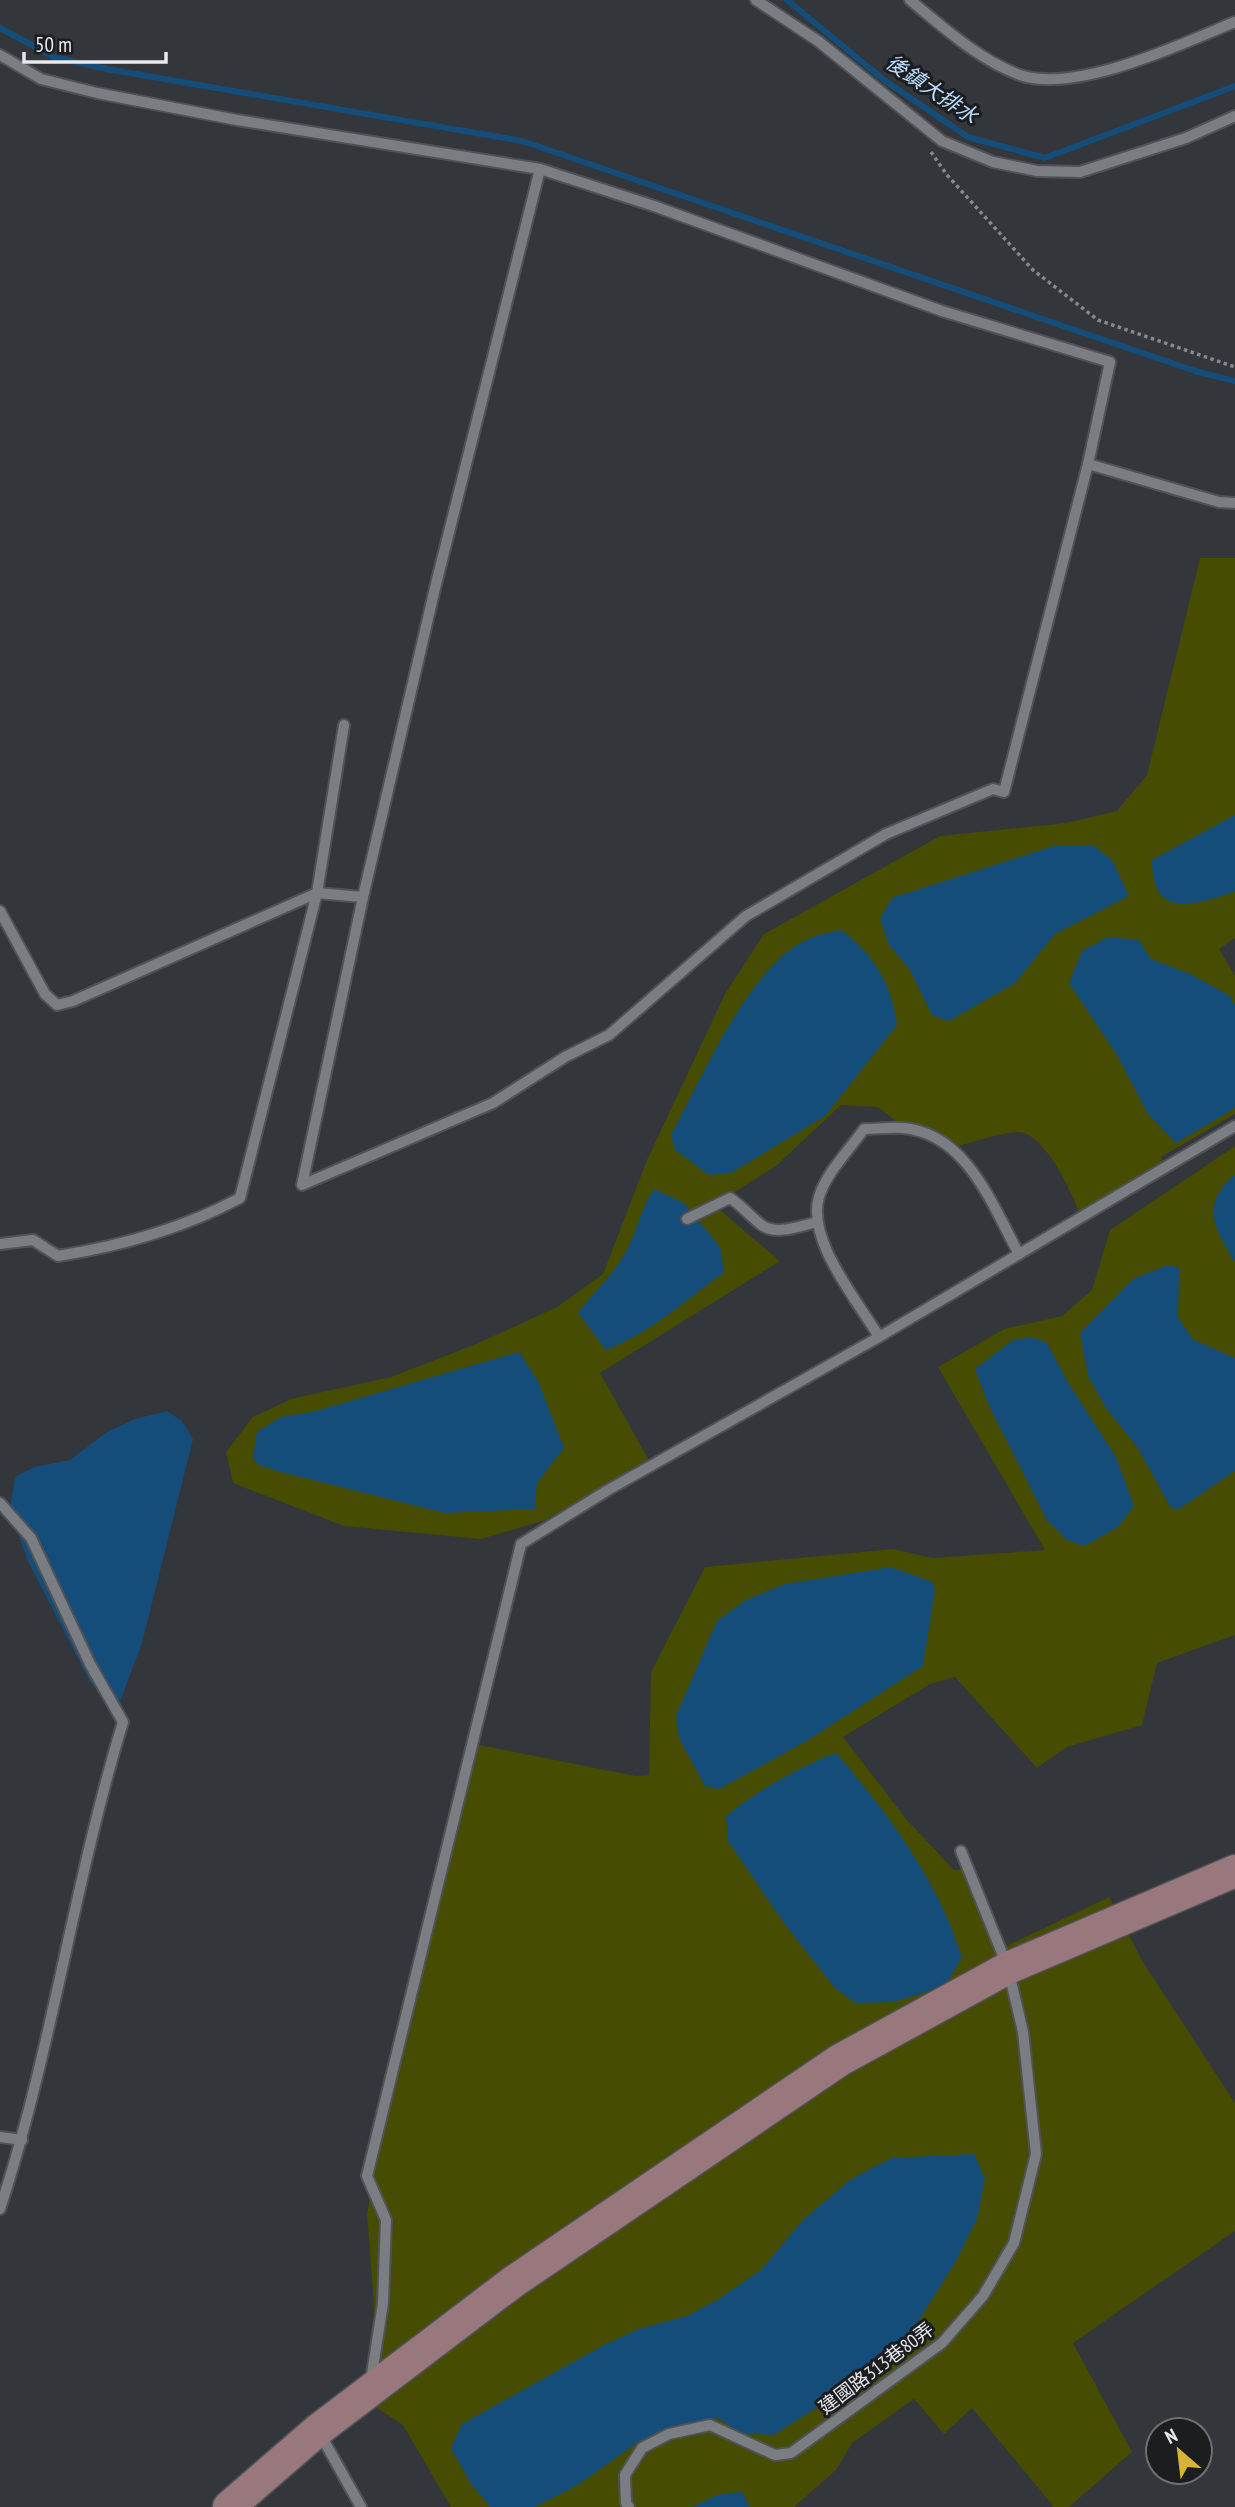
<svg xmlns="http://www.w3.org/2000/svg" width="1235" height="2507" viewBox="0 0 1235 2507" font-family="'PT Sans Narrow','Noto Sans TC',sans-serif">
  <rect width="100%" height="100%" fill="#33363a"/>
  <g fill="#464c01">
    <path d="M 1200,558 L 1235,558 L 1235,938 L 1219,949 L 1235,976 L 1235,1114 L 1161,1157 L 1167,1173 L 1081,1219 C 1075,1196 1044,1131 1017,1132 C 993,1134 966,1145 943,1150 L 912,1134 L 878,1107 L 841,1105 L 776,1166 L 714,1205 L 780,1261 L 600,1373 L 650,1462 L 543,1521 L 481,1539 L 344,1526 L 233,1483 L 226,1452 L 253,1417 L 291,1399 L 391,1377 L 476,1344 L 557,1307 L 603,1274 L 647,1160 L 725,994 L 764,934 L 940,836 L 1066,823 L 1117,811 L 1147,775 Z"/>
    <path d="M 1235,1146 L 1235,1635 L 1157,1663 L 1142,1725 L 1067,1747 L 1037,1768 L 955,1677 L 930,1684 L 843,1737 L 907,1820 L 954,1870 L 967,1869 L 996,1951 L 1109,1897 L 1143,1962 L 1235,2103 L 1235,2231 L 1073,2343 L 1132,2452 L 1069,2507 L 1054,2507 L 972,2408 L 944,2434 L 914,2399 L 852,2443 L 836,2470 L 794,2507 L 451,2507 L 403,2425 L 356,2394 L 378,2358 L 367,2213 L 405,2022 L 469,1743 L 636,1776 L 649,1775 L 651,1672 L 705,1567 L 893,1549 L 932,1558 L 1045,1550 L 938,1367 L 1004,1329 L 1062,1316 L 1092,1290 L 1110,1230 Z"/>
  </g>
  <g fill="#154d7a">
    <path d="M 1235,815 L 1235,892 C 1195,904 1152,921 1152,860 Z"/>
    <path d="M 1054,846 L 1094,846 L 1112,860 L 1129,896 L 1055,934 L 1015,983 L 949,1021 L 932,1015 L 910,970 L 889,945 L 880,919 L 892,898 Z"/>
    <path d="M 841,930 C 874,955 892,984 897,1025 L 825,1116 L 731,1173 L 709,1175 L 675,1150 L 671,1135 C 701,1079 738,993 787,952 C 802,939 821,934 841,930 Z"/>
    <path d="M 1108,937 L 1139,940 L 1151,959 L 1190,974 L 1230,996 L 1235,1006 L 1235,1108 L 1176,1143 L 1148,1114 L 1117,1055 L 1069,983 L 1082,951 Z"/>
    <path d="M 1235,1175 L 1235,1262 C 1215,1228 1199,1205 1235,1175 Z"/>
    <path d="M 654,1189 L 684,1203 L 720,1247 L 724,1272 C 685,1301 652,1332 606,1350 L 578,1313 C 591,1295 609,1279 621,1260 C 636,1238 639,1211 654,1189 Z"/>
    <path d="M 1168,1265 L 1179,1268 L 1178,1317 L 1192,1339 L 1235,1358 L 1235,1471 L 1179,1509 L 1171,1508 L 1138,1448 L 1106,1408 L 1088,1376 L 1080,1333 L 1133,1279 Z"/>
    <path d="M 1032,1337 L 1047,1343 L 1067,1381 L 1116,1457 L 1134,1506 L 1118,1527 L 1084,1546 L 1067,1540 L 1047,1520 L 990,1408 L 975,1369 L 1013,1340 Z"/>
    <path d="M 519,1352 L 538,1381 L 564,1448 L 537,1483 L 535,1509 L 445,1513 L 277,1471 L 259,1465 L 253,1458 L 257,1432 L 281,1417 L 316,1411 Z"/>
    <path d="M 167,1411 L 182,1421 L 193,1439 L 142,1643 L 119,1704 L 90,1682 L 27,1559 L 10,1510 L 15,1477 L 34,1467 L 70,1460 L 107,1432 L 135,1419 Z"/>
    <path d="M 891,1567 L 932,1582 L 935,1590 L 923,1666 L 805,1742 L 719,1789 L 705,1786 L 679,1738 L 676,1716 L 717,1621 L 746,1600 L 785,1584 Z"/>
    <path d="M 836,1753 C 888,1813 938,1881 962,1958 L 947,1982 L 926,1992 L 894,2002 L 856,2003 L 835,1988 L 784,1923 L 728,1841 L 726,1817 C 745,1797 809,1762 836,1753 Z"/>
    <path d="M 974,2154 L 985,2179 L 977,2219 L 955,2263 L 907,2339 L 827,2401 L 774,2435 L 739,2433 L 719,2418 L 681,2425 L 638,2442 L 578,2485 L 535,2507 L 491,2507 L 471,2484 L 451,2448 L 462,2424 L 604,2345 L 639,2329 L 687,2316 L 719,2299 L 762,2269 L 803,2220 L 850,2180 L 874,2167 L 892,2158 Z"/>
    <path d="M 742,2492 L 750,2507 L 692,2507 L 717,2495 Z"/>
  </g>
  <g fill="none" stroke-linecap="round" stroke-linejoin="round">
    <g stroke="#154d7a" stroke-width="6">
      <path d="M 787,0 L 884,80 L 968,137 L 1045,158 L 1235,86"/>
      <path d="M 0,28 L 54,57 L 107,69 L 522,141 L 1195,371 L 1235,381"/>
    </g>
    <defs>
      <g id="lane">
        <path d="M 756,0 L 818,41 L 942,141 L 993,162 L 1037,171 L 1080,172 L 1186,138 L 1235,116"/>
        <path d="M 910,0 C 943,27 979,60 1020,75 C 1076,94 1181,44 1235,22"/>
        <path d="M 0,55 L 41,79 L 97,93 L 237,120 L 540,169 L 654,206 L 942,311 L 1110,362 L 1088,464 L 1004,792 L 993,789 L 886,834 L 746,916 L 609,1035 L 565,1057 L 493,1103 L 302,1185 L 363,897"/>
        <path d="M 1088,464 L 1219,502 L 1235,503"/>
        <path d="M 344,725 L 317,893 L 363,897 L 436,584 L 540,169"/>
        <path d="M 0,911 L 45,994 L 57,1005 L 73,1001 L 317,893 L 240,1198 C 184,1228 121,1246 58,1256 L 33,1240 L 0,1244"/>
        <path d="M 687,1219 L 730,1198 C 742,1206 748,1214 759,1223 C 774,1237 800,1226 817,1222"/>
        <path d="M 879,1337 C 858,1301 806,1240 819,1197 C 826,1173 850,1149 864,1129 C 876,1129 890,1127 902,1128 C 966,1132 992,1205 1019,1254"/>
        <path d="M 0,1503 L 31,1538 L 90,1664 L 123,1722 C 74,1882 52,2050 0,2209"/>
        <path d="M 0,2137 L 22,2140"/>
        <path d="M 371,2380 L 383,2303 L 386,2220 L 367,2176 L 521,1544 L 608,1490 L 879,1337 L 1235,1126"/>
        <path d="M 319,2432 L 361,2507"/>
        <path d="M 629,2507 L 626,2503 L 625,2475 L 642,2448 L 669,2434 L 710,2425 L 775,2455 L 791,2453 L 942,2343 L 983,2296 L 1014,2243 L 1036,2154 L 1023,2032 L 1008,1968 L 961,1851"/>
      </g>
      <path id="secondary" d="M 229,2507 L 318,2430 L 513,2282 L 840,2060 L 1008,1968 L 1235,1871"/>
    </defs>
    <use href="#lane" stroke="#505256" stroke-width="14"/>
    <use href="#secondary" stroke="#505256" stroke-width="35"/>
    <path stroke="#86898c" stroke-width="3.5" stroke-dasharray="3.5 3.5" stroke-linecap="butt" d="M 931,152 L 947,175 L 1033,270 L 1098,320 L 1235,367"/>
    <use href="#lane" stroke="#7a7d82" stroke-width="10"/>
    <use href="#secondary" stroke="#98787c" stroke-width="32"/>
  </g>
  <g text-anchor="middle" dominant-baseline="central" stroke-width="6" stroke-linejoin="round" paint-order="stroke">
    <g font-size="19" fill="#e7e9ec" stroke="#1c1d1f">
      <text transform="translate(876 2368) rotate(-37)">建國路313巷80弄</text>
    </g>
    <g font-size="21" font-style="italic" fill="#baddff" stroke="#1c1d1f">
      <text transform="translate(932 89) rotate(34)">後鎮大排水</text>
    </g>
  </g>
  <g transform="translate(1179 2451) rotate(332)"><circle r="33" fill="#1c1d1f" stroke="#6d6f71" stroke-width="2"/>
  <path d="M0-5L12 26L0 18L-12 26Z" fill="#d9b334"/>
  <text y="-10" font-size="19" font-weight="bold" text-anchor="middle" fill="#e7e9ec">N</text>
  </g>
  <path d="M24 52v10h142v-10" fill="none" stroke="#e7e9ec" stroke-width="3.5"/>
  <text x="35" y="52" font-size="21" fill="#e7e9ec" stroke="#1c1d1f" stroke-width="5" paint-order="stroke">50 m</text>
</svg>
